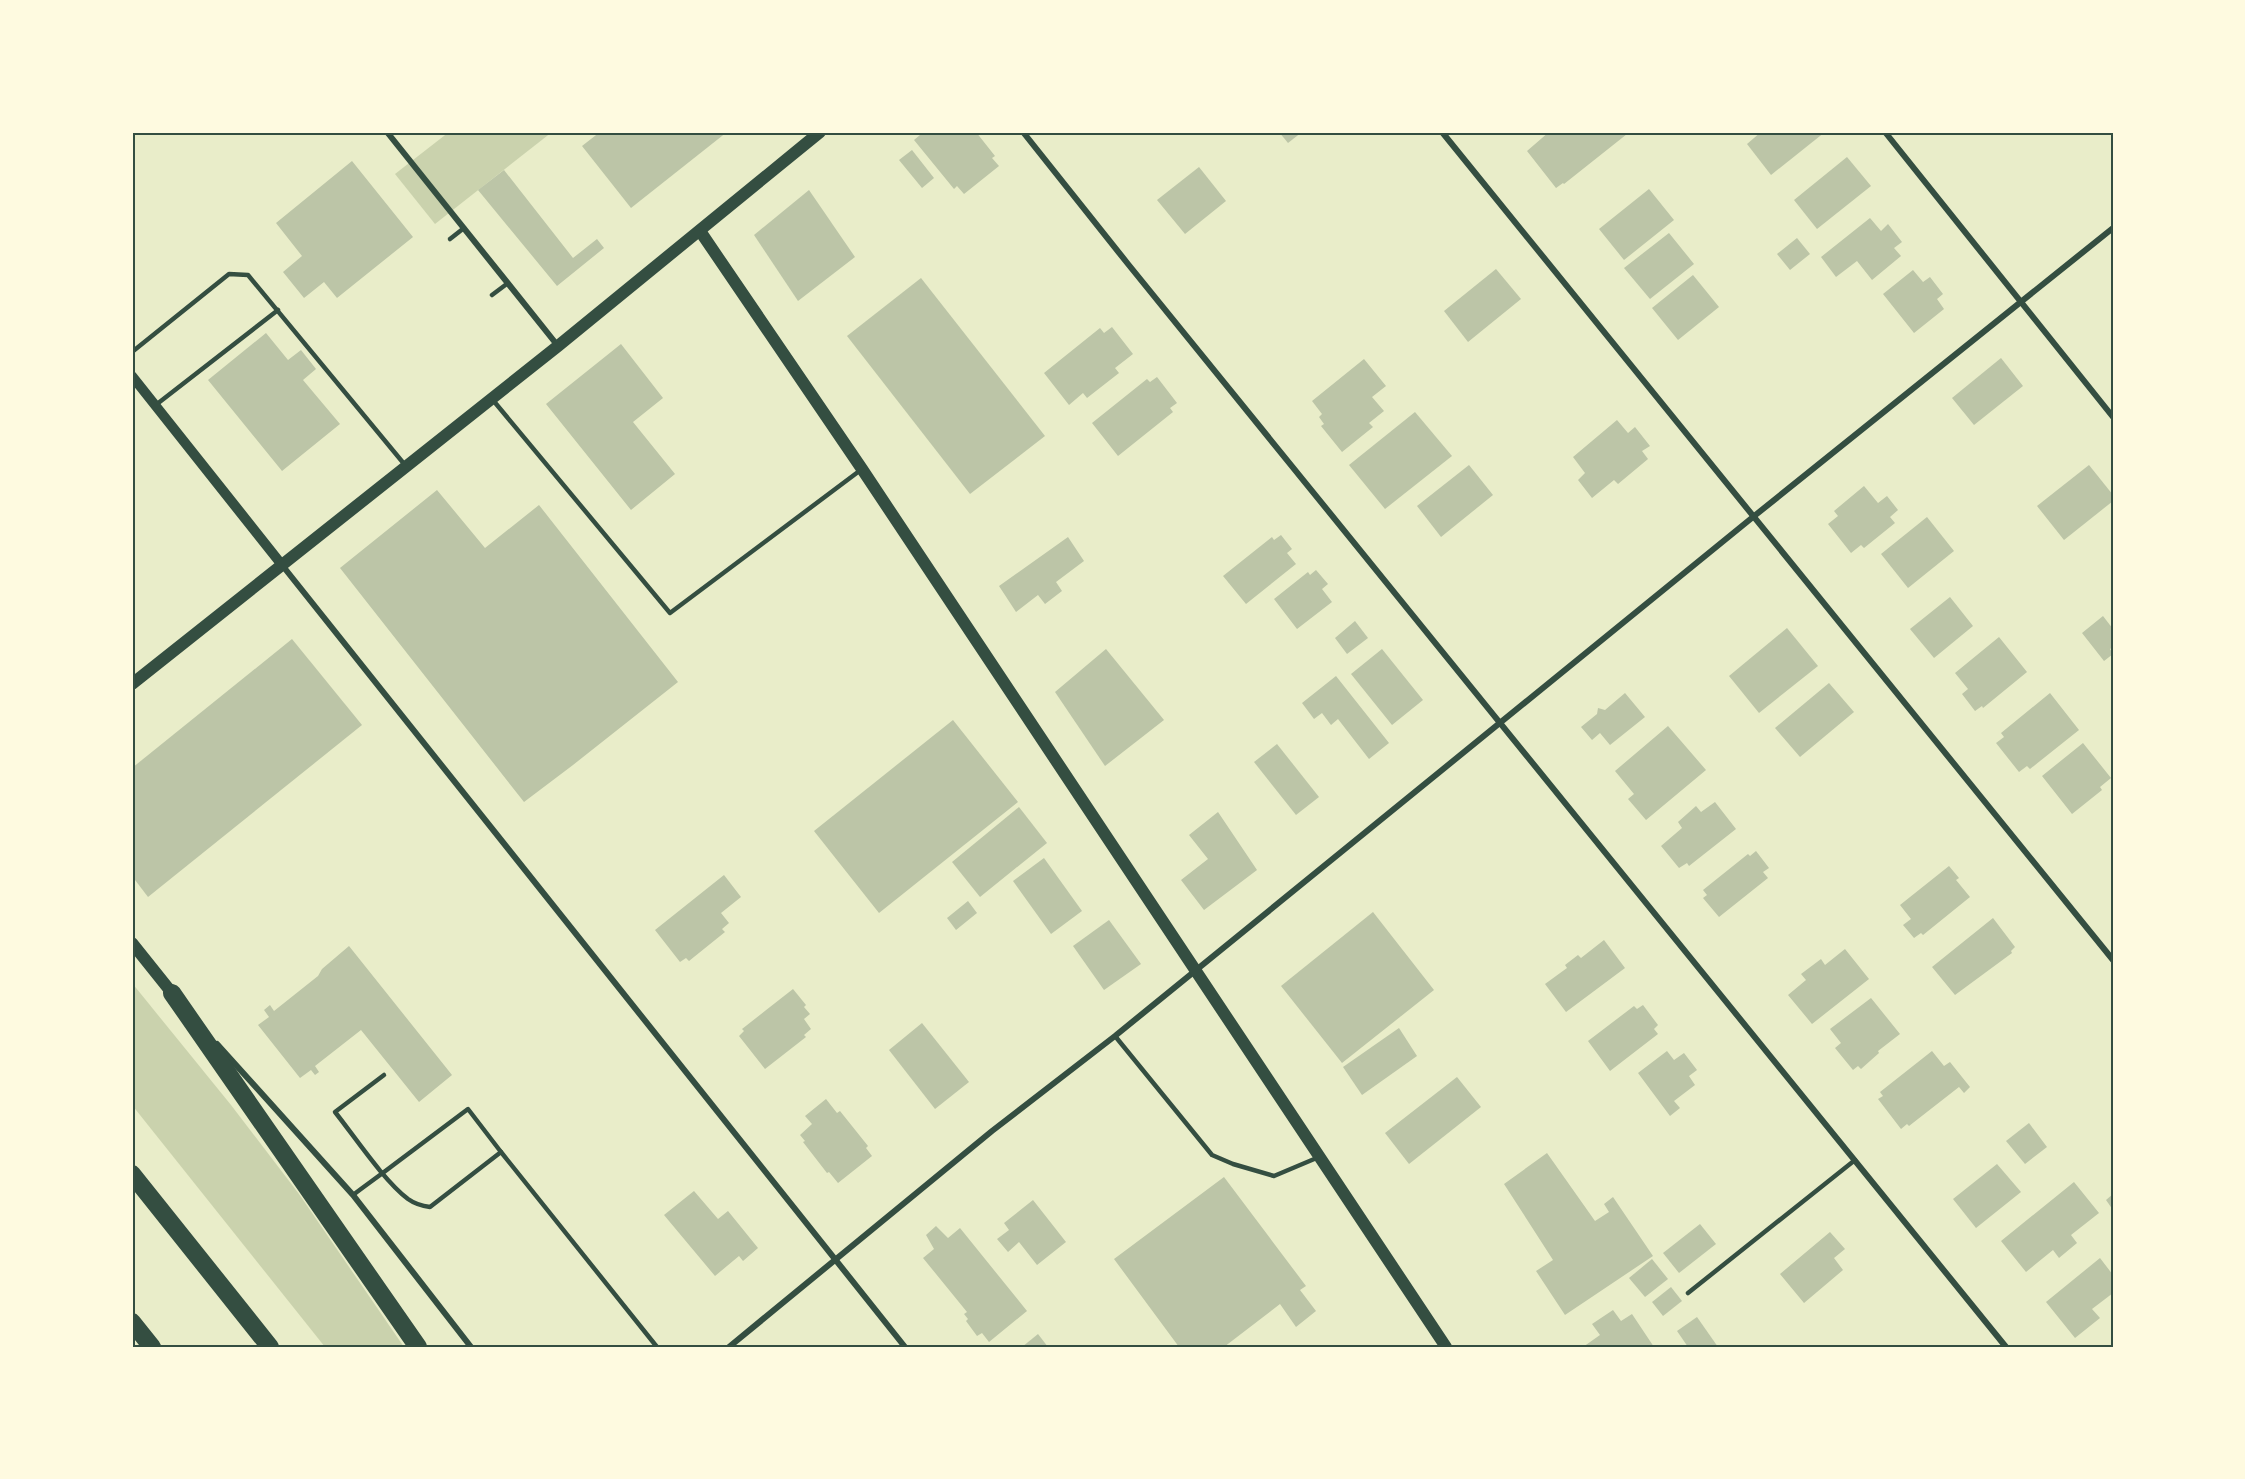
<svg xmlns="http://www.w3.org/2000/svg" width="2245" height="1479" viewBox="0 0 2245 1479" font-family="'Noto Sans',sans-serif">
  <rect width="100%" height="100%" fill="#e9edc9"/>
  <g fill="#cad2ad">
    <path d="M 449,132 L 552,132 L 435,224 L 395,174 Z"/>
    <path d="M 132,983 L 231,1105 L 299,1194 L 404,1347 L 325,1347 L 132,1105 Z"/>
  </g>
  <g fill="#bcc5a7">
    <path d="M 600,132 L 727,132 L 631,208 L 582,146 Z"/>
    <path d="M 917,132 L 976,132 L 995,156 L 992,158 L 999,166 L 964,194 L 957,186 L 954,189 L 914,140 L 920,135 Z"/>
    <path d="M 1279,132 L 1302,132 L 1288,143 Z"/>
    <path d="M 1549,132 L 1626,132 L 1627,134 L 1564,184 L 1563,183 L 1556,188 L 1527,151 Z"/>
    <path d="M 1761,132 L 1825,132 L 1771,175 L 1747,144 Z"/>
    <path d="M 912,150 L 934,178 L 922,188 L 899,160 Z"/>
    <path d="M 1847,157 L 1871,186 L 1817,229 L 1794,200 Z"/>
    <path d="M 352,161 L 413,237 L 337,298 L 324,282 L 304,298 L 283,272 L 302,256 L 276,223 Z"/>
    <path d="M 1199,167 L 1226,201 L 1185,234 L 1157,200 Z"/>
    <path d="M 504,170 L 573,258 L 597,239 L 604,248 L 557,286 L 478,190 Z"/>
    <path d="M 1649,189 L 1674,220 L 1624,260 L 1599,229 Z"/>
    <path d="M 809,190 L 855,257 L 798,301 L 754,235 Z"/>
    <path d="M 1870,218 L 1881,231 L 1888,224 L 1902,242 L 1894,248 L 1901,256 L 1872,280 L 1857,261 L 1836,277 L 1821,257 Z"/>
    <path d="M 1669,233 L 1694,264 L 1650,299 L 1624,268 Z"/>
    <path d="M 1797,238 L 1810,254 L 1790,270 L 1777,254 Z"/>
    <path d="M 1496,269 L 1521,299 L 1468,342 L 1444,311 Z"/>
    <path d="M 1913,270 L 1923,282 L 1930,277 L 1943,294 L 1937,299 L 1944,309 L 1914,333 L 1883,294 Z"/>
    <path d="M 1693,275 L 1719,307 L 1678,340 L 1652,308 Z"/>
    <path d="M 921,278 L 1045,436 L 970,494 L 847,336 Z"/>
    <path d="M 1112,327 L 1133,354 L 1115,368 L 1119,373 L 1087,398 L 1083,393 L 1069,405 L 1044,373 L 1100,328 L 1104,333 Z"/>
    <path d="M 266,333 L 288,360 L 301,350 L 316,369 L 303,380 L 340,424 L 282,471 L 208,380 Z"/>
    <path d="M 621,344 L 663,398 L 633,422 L 675,474 L 631,510 L 546,404 Z"/>
    <path d="M 2001,358 L 2023,386 L 1974,425 L 1952,398 Z"/>
    <path d="M 1364,359 L 1386,386 L 1372,397 L 1384,411 L 1369,423 L 1373,427 L 1342,452 L 1321,426 L 1324,424 L 1319,417 L 1322,414 L 1312,401 Z"/>
    <path d="M 1157,377 L 1177,403 L 1170,408 L 1173,412 L 1118,456 L 1092,423 L 1147,379 L 1150,382 Z"/>
    <path d="M 1415,412 L 1452,456 L 1385,509 L 1349,465 Z"/>
    <path d="M 1617,420 L 1628,433 L 1635,427 L 1650,446 L 1642,451 L 1648,459 L 1618,484 L 1614,480 L 1592,498 L 1578,480 L 1585,473 L 1573,457 Z"/>
    <path d="M 1469,465 L 1493,495 L 1441,537 L 1417,506 Z"/>
    <path d="M 2089,465 L 2113,495 L 2113,501 L 2064,540 L 2037,506 Z"/>
    <path d="M 1864,486 L 1878,503 L 1887,496 L 1898,510 L 1890,517 L 1895,523 L 1864,548 L 1861,545 L 1851,553 L 1828,524 L 1838,516 L 1834,511 Z"/>
    <path d="M 437,490 L 485,548 L 539,505 L 678,682 L 573,765 L 524,802 L 340,568 Z"/>
    <path d="M 1927,517 L 1954,551 L 1908,588 L 1881,554 Z"/>
    <path d="M 1281,535 L 1292,549 L 1287,553 L 1296,564 L 1246,604 L 1223,576 L 1272,537 L 1274,540 Z"/>
    <path d="M 1068,537 L 1084,561 L 1056,582 L 1062,591 L 1045,604 L 1038,595 L 1016,612 L 999,586 Z"/>
    <path d="M 1316,570 L 1328,584 L 1322,589 L 1332,602 L 1297,629 L 1274,599 L 1308,572 L 1310,575 Z"/>
    <path d="M 1950,597 L 1973,626 L 1934,658 L 1910,629 Z"/>
    <path d="M 2103,616 L 2113,629 L 2113,647 L 2110,649 L 2113,654 L 2104,661 L 2082,633 Z"/>
    <path d="M 1355,621 L 1368,638 L 1347,654 L 1335,638 Z"/>
    <path d="M 1787,628 L 1818,666 L 1759,713 L 1729,676 Z"/>
    <path d="M 1999,637 L 2027,672 L 1983,708 L 1982,706 L 1975,711 L 1962,694 L 1968,689 L 1955,673 Z"/>
    <path d="M 292,639 L 362,725 L 148,897 L 132,876 L 132,768 Z"/>
    <path d="M 1106,649 L 1164,720 L 1105,766 L 1055,692 Z"/>
    <path d="M 1382,649 L 1423,700 L 1392,725 L 1351,674 Z"/>
    <path d="M 1336,676 L 1389,743 L 1369,759 L 1338,719 L 1331,725 L 1322,713 L 1314,719 L 1302,703 Z"/>
    <path d="M 1829,683 L 1854,712 L 1800,757 L 1775,728 Z"/>
    <path d="M 1625,693 L 1645,717 L 1610,745 L 1600,733 L 1592,740 L 1581,727 L 1597,714 L 1598,708 L 1605,710 Z"/>
    <path d="M 2050,693 L 2079,730 L 2030,769 L 2027,766 L 2019,772 L 1996,743 L 2004,737 L 2001,733 Z"/>
    <path d="M 953,720 L 1018,802 L 879,913 L 814,831 Z"/>
    <path d="M 1668,726 L 1706,770 L 1646,820 L 1628,799 L 1634,794 L 1615,771 Z"/>
    <path d="M 2083,743 L 2111,778 L 2100,787 L 2102,790 L 2072,814 L 2042,776 Z"/>
    <path d="M 1277,744 L 1319,797 L 1296,815 L 1254,762 Z"/>
    <path d="M 1715,802 L 1736,829 L 1689,866 L 1687,863 L 1679,868 L 1661,846 L 1682,828 L 1678,822 L 1696,806 L 1701,812 Z"/>
    <path d="M 1019,807 L 1047,843 L 980,897 L 952,862 Z"/>
    <path d="M 1218,812 L 1257,870 L 1204,910 L 1181,880 L 1208,859 L 1189,835 Z"/>
    <path d="M 1756,851 L 1769,868 L 1763,872 L 1768,878 L 1719,917 L 1703,898 L 1707,895 L 1703,890 L 1748,854 L 1750,856 Z"/>
    <path d="M 1044,858 L 1082,911 L 1051,934 L 1013,881 Z"/>
    <path d="M 1949,866 L 1959,878 L 1956,880 L 1970,897 L 1923,935 L 1921,933 L 1914,938 L 1903,925 L 1911,919 L 1900,905 Z"/>
    <path d="M 724,875 L 741,897 L 721,913 L 729,923 L 722,929 L 725,932 L 689,961 L 686,958 L 680,962 L 655,930 Z"/>
    <path d="M 968,901 L 977,913 L 956,930 L 947,918 Z"/>
    <path d="M 1373,912 L 1434,990 L 1342,1063 L 1281,986 Z"/>
    <path d="M 1993,918 L 2015,947 L 2011,951 L 2012,953 L 1955,995 L 1932,967 Z"/>
    <path d="M 1109,920 L 1141,964 L 1104,990 L 1073,946 Z"/>
    <path d="M 1604,940 L 1625,968 L 1566,1012 L 1545,984 L 1567,968 L 1565,965 L 1578,955 L 1581,958 Z"/>
    <path d="M 349,946 L 452,1075 L 419,1102 L 361,1030 L 315,1066 L 319,1072 L 315,1075 L 311,1070 L 300,1078 L 258,1025 L 269,1017 L 264,1010 L 270,1005 L 274,1011 L 318,976 L 322,969 Z"/>
    <path d="M 1845,949 L 1869,979 L 1812,1024 L 1788,995 L 1806,980 L 1801,974 L 1821,959 L 1825,965 Z"/>
    <path d="M 793,989 L 806,1005 L 804,1007 L 810,1014 L 804,1019 L 811,1029 L 804,1035 L 806,1037 L 765,1069 L 739,1036 L 744,1031 L 742,1029 Z"/>
    <path d="M 1871,998 L 1900,1034 L 1878,1051 L 1879,1053 L 1861,1069 L 1858,1066 L 1853,1070 L 1835,1048 L 1841,1043 L 1830,1029 Z"/>
    <path d="M 1643,1005 L 1658,1025 L 1654,1029 L 1658,1034 L 1610,1071 L 1588,1041 L 1634,1006 L 1637,1009 Z"/>
    <path d="M 922,1023 L 969,1082 L 935,1109 L 889,1050 Z"/>
    <path d="M 1399,1028 L 1417,1056 L 1362,1095 L 1343,1067 Z"/>
    <path d="M 1667,1051 L 1674,1060 L 1684,1053 L 1697,1070 L 1689,1076 L 1695,1085 L 1674,1101 L 1680,1108 L 1670,1116 L 1638,1073 Z"/>
    <path d="M 1932,1051 L 1944,1066 L 1950,1062 L 1970,1087 L 1964,1093 L 1959,1087 L 1909,1126 L 1907,1124 L 1901,1129 L 1878,1099 L 1883,1096 L 1880,1092 Z"/>
    <path d="M 1457,1077 L 1481,1107 L 1409,1164 L 1385,1133 Z"/>
    <path d="M 826,1099 L 837,1113 L 840,1111 L 868,1146 L 866,1148 L 872,1156 L 838,1183 L 829,1172 L 827,1173 L 803,1142 L 805,1141 L 800,1135 L 812,1124 L 805,1116 Z"/>
    <path d="M 2029,1123 L 2047,1147 L 2025,1164 L 2006,1141 Z"/>
    <path d="M 1547,1153 L 1595,1221 L 1609,1212 L 1604,1204 L 1613,1197 L 1653,1256 L 1565,1315 L 1536,1271 L 1553,1260 L 1504,1184 Z"/>
    <path d="M 1997,1164 L 2021,1192 L 1976,1228 L 1953,1199 Z"/>
    <path d="M 1224,1177 L 1306,1286 L 1300,1290 L 1316,1311 L 1296,1327 L 1280,1304 L 1224,1347 L 1179,1347 L 1114,1259 Z"/>
    <path d="M 2074,1182 L 2099,1213 L 2071,1235 L 2077,1243 L 2059,1258 L 2053,1250 L 2026,1272 L 2001,1241 Z"/>
    <path d="M 694,1191 L 718,1219 L 728,1211 L 758,1248 L 743,1261 L 739,1256 L 715,1276 L 664,1215 Z"/>
    <path d="M 2113,1194 L 2113,1210 L 2106,1200 Z"/>
    <path d="M 1033,1200 L 1066,1242 L 1037,1265 L 1019,1242 L 1008,1252 L 997,1239 L 1009,1230 L 1004,1223 Z"/>
    <path d="M 1700,1224 L 1716,1244 L 1679,1273 L 1663,1253 Z"/>
    <path d="M 936,1226 L 948,1238 L 960,1228 L 1027,1311 L 989,1342 L 982,1333 L 977,1336 L 966,1321 L 968,1319 L 964,1314 L 967,1312 L 923,1258 L 934,1249 L 926,1235 Z"/>
    <path d="M 1830,1232 L 1845,1249 L 1834,1258 L 1843,1270 L 1804,1303 L 1780,1274 Z"/>
    <path d="M 2100,1258 L 2113,1275 L 2113,1293 L 2092,1309 L 2100,1318 L 2075,1338 L 2046,1302 Z"/>
    <path d="M 1652,1259 L 1668,1279 L 1645,1297 L 1629,1278 Z"/>
    <path d="M 1671,1287 L 1682,1301 L 1663,1316 L 1652,1302 Z"/>
    <path d="M 1613,1310 L 1621,1321 L 1632,1314 L 1654,1347 L 1583,1347 L 1600,1335 L 1592,1324 Z"/>
    <path d="M 1697,1317 L 1718,1347 L 1688,1347 L 1677,1331 Z"/>
    <path d="M 1038,1334 L 1048,1347 L 1022,1347 Z"/>
  </g>
  <g fill="none" stroke-linecap="round" stroke-linejoin="round">
    <g stroke="#344e41" stroke-width="4.5">
      <path d="M 450,239 L 464,228"/>
      <path d="M 492,295 L 508,283"/>
      <path d="M 132,352 L 229,274 L 248,275 L 405,465"/>
      <path d="M 492,399 L 670,613 L 862,469"/>
      <path d="M 157,404 L 278,310"/>
      <path d="M 1115,1036 L 1212,1155 L 1233,1164 L 1274,1176 L 1319,1157"/>
      <path d="M 501,1152 L 657,1347"/>
      <path d="M 353,1195 C 366,1185 379,1176 392,1166 L 468,1109 L 501,1152 L 430,1207 C 422,1206 415,1204 408,1199 C 384,1181 355,1137 335,1112 L 384,1075"/>
      <path d="M 1688,1293 L 1855,1160"/>
    </g>
    <g stroke="#344e41" stroke-width="6">
      <path d="M 387,132 L 558,346"/>
      <path d="M 1023,132 L 1128,264 L 2006,1347"/>
      <path d="M 1442,132 L 2113,960"/>
      <path d="M 1885,132 L 2113,417"/>
      <path d="M 282,565 L 905,1347"/>
      <path d="M 217,1044 L 353,1195 L 471,1347"/>
      <path d="M 729,1347 L 992,1131 L 1115,1036 L 1753,517 L 2113,228"/>
    </g>
    <path stroke="#344e41" stroke-width="10" d="M 132,376 L 282,565"/>
    <g stroke="#344e41" stroke-width="12">
      <path d="M 700,231 L 862,469 L 1446,1347"/>
      <path d="M 132,684 L 558,346 L 820,132"/>
      <path d="M 132,943 L 172,993"/>
    </g>
    <g stroke="#344e41" stroke-width="18">
      <path d="M 172,993 L 418,1347"/>
      <path d="M 132,1174 L 270,1347"/>
      <path d="M 132,1322 L 152,1347"/>
    </g>
  </g>
  <rect width="2245" height="1479" fill="none" stroke="#fefae0" stroke-width="267"/>
  <rect x="134" y="134" width="1978" height="1212" fill="none" stroke="#344e41" stroke-width="2"/>
</svg>
